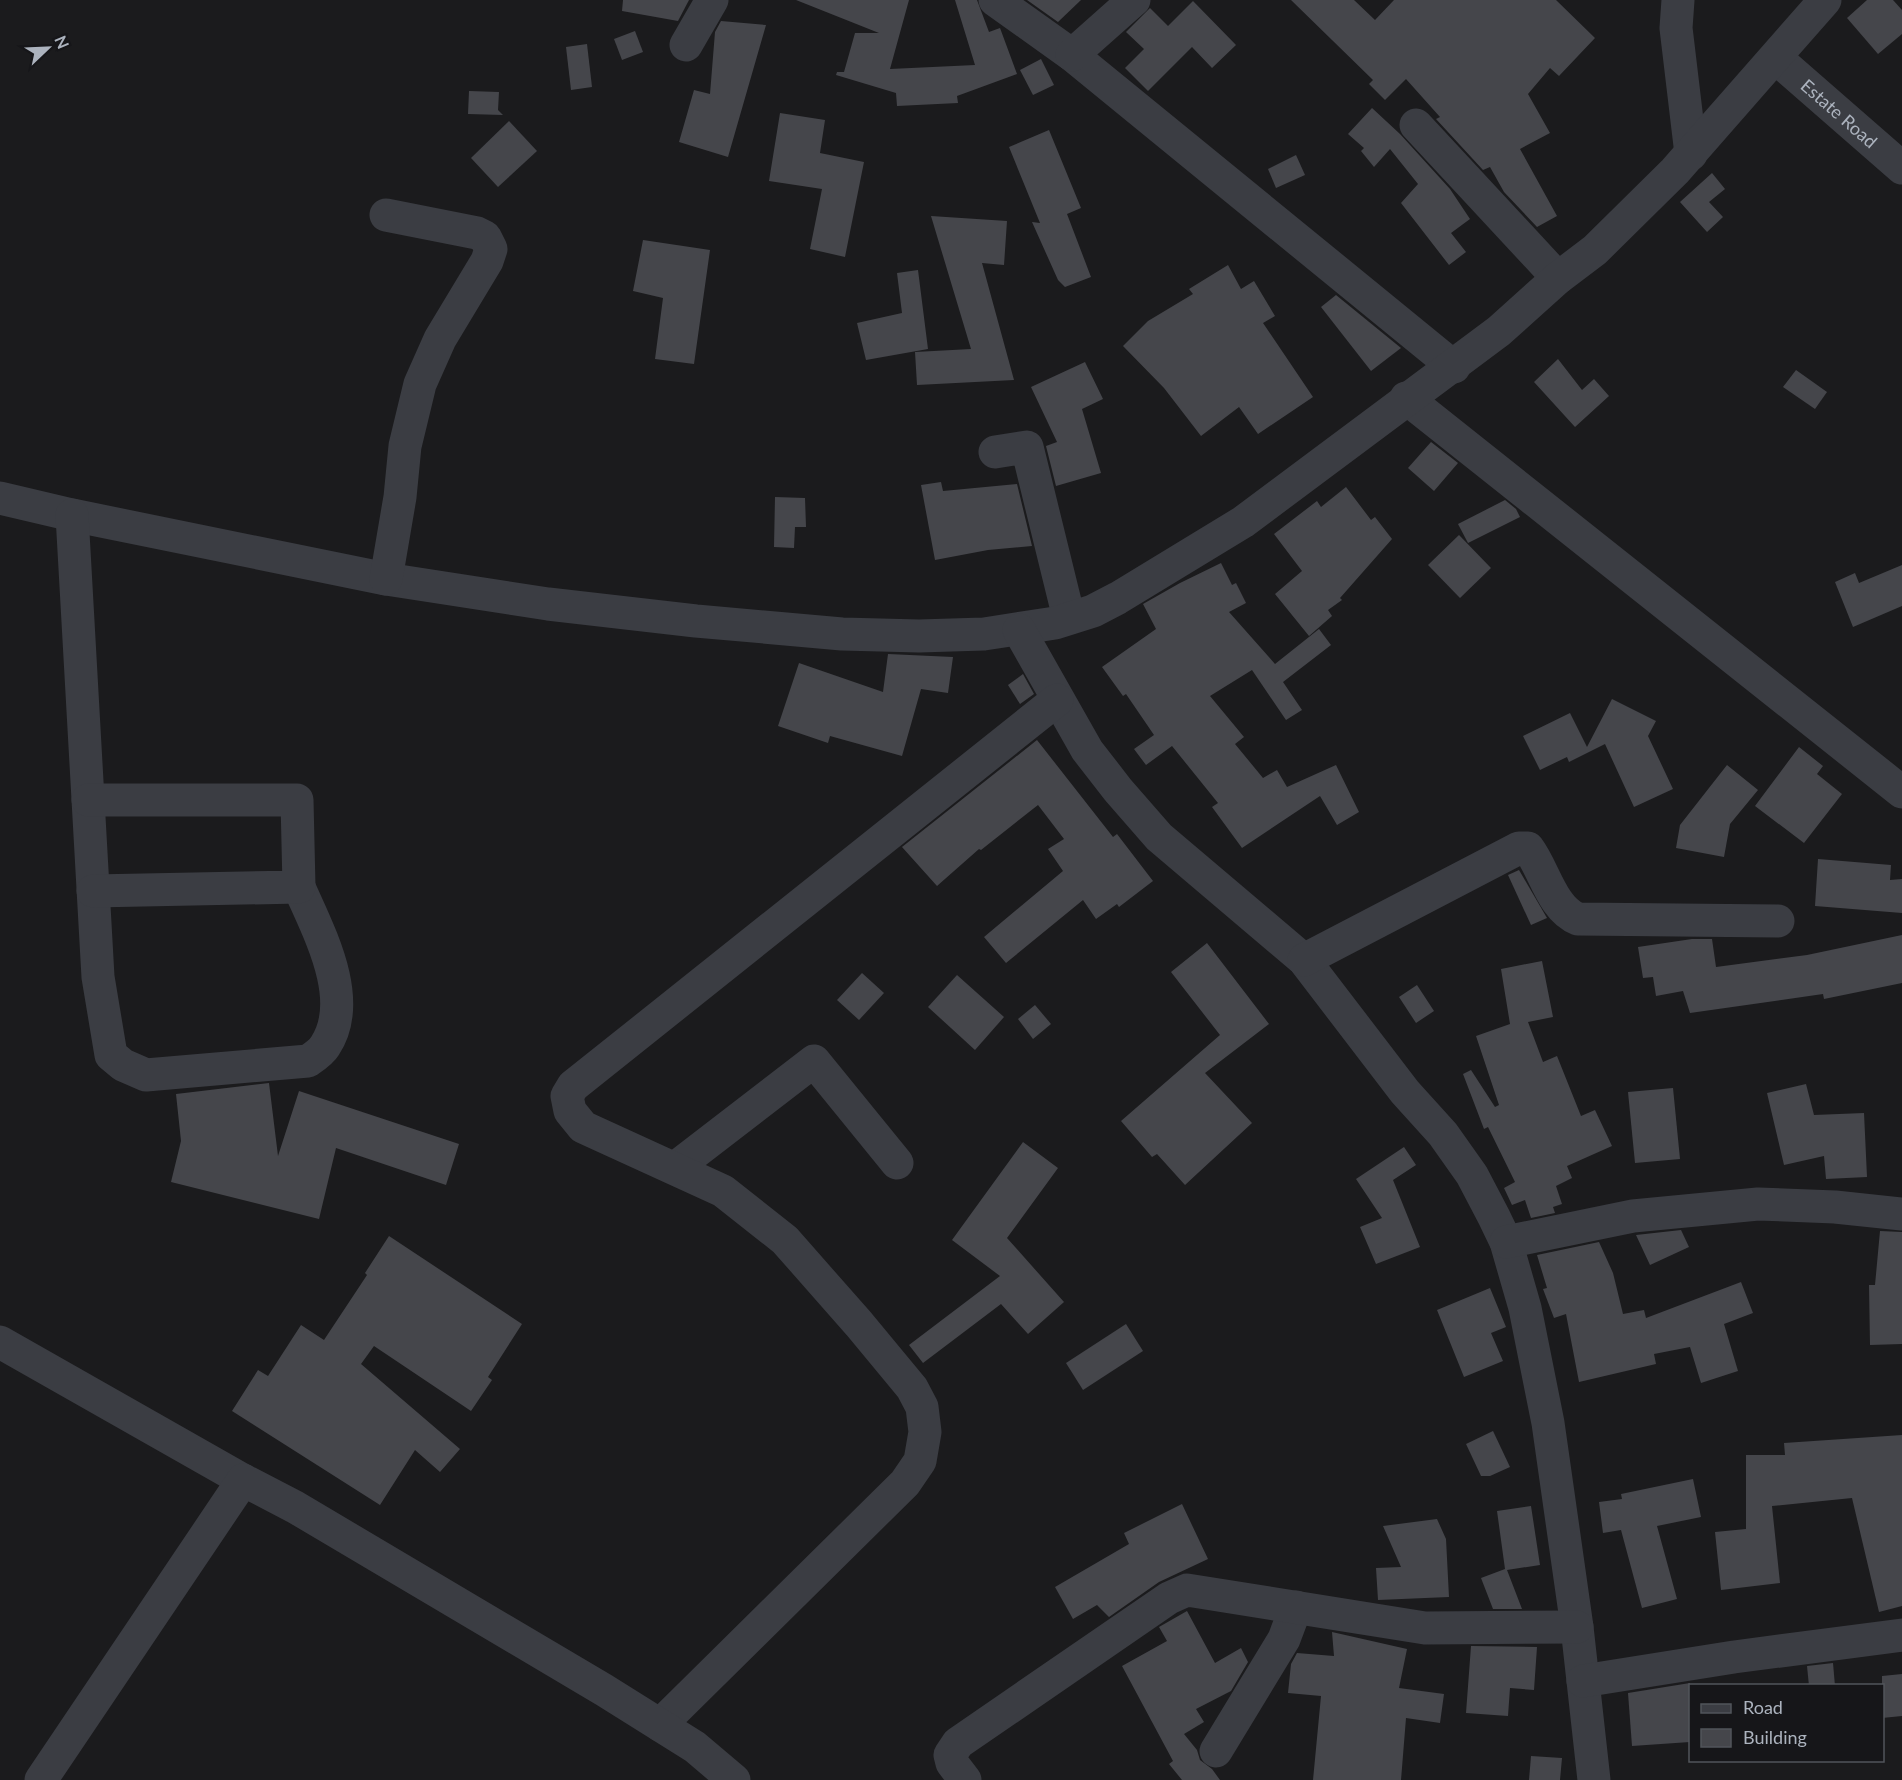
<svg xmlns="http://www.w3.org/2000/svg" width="1902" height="1780" viewBox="0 0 1902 1780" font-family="Lato,sans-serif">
  <rect width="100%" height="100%" fill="#1b1b1d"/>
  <g fill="#45464b">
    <path d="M 623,0 L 689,0 L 678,21 L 622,11 Z"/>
    <path d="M 796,0 L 909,0 L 890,69 L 975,65 L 955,0 L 977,0 L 989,32 L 1000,28 L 1017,74 L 957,96 L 958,103 L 897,106 L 896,93 L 836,75 L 837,72 L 844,72 L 855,33 L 879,33 Z"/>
    <path d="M 1027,0 L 1081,0 L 1058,22 Z"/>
    <path d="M 1291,0 L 1354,0 L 1375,20 L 1394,0 L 1556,0 L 1595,38 L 1559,76 L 1550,68 L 1528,94 L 1550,133 L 1520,149 L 1557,216 L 1537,227 L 1504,192 L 1490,167 L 1483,170 L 1436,119 L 1440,117 L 1406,79 L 1385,100 L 1369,84 L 1373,80 Z"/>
    <path d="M 1867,0 L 1893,0 L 1902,10 L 1902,34 L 1878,54 L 1847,18 Z"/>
    <path d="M 1193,1 L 1236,45 L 1212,68 L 1192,47 L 1148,91 L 1125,68 L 1144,49 L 1126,32 L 1150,8 L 1168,26 Z"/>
    <path d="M 721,21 L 766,25 L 728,157 L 679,142 L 694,90 L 710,94 L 715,32 Z"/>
    <path d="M 635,31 L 643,52 L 622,60 L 614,39 Z"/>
    <path d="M 587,44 L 592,87 L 571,90 L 566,47 Z"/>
    <path d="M 1041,59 L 1054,85 L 1033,95 L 1020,70 Z"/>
    <path d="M 469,91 L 499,92 L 498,110 L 503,115 L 468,114 Z"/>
    <path d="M 1372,108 L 1400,134 L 1450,189 L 1470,219 L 1451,233 L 1466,252 L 1449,265 L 1401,203 L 1418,184 L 1390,149 L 1374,167 L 1361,151 L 1364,148 L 1348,134 Z"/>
    <path d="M 780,113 L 825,120 L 820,153 L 864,162 L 845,257 L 810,249 L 822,189 L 769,181 Z"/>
    <path d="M 509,121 L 537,151 L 498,187 L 471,158 Z"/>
    <path d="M 1049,130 L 1081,208 L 1067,214 L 1091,277 L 1065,287 L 1058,280 L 1032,222 L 1040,223 L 1009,147 Z"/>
    <path d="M 1296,155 L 1305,175 L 1276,188 L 1268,169 Z"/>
    <path d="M 1712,173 L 1725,189 L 1709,202 L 1723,217 L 1707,232 L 1680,202 Z"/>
    <path d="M 931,216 L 1007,221 L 1004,265 L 982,263 L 1014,380 L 917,385 L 915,352 L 971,349 Z"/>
    <path d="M 643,240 L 710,250 L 694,364 L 655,359 L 663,298 L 633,291 Z"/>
    <path d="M 1228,265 L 1241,289 L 1254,281 L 1275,316 L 1263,323 L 1313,397 L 1258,434 L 1239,407 L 1201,436 L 1164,388 L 1123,346 L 1148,321 L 1193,294 L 1189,289 Z"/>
    <path d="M 918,270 L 928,349 L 866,360 L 857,323 L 902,313 L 897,273 Z"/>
    <path d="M 1336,295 L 1401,348 L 1371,371 L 1321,307 Z"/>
    <path d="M 1558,359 L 1582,390 L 1594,379 L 1609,396 L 1575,427 L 1534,382 Z"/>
    <path d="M 1085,362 L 1103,399 L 1082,409 L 1101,473 L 1056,486 L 1046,446 L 1057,442 L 1031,387 Z"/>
    <path d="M 1796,370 L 1827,392 L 1815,409 L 1783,387 Z"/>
    <path d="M 1431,442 L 1458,463 L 1434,491 L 1408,468 Z"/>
    <path d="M 941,482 L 943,491 L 1017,484 L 1032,546 L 988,550 L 935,560 L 921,485 Z"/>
    <path d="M 1346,487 L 1371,520 L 1375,517 L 1392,539 L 1340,598 L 1342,600 L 1328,610 L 1332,616 L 1309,636 L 1275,594 L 1302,571 L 1274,534 L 1317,501 L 1321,507 Z"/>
    <path d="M 775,497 L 805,498 L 806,527 L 795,527 L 794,548 L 774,547 Z"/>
    <path d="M 1505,500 L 1516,509 L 1520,517 L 1468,543 L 1458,524 Z"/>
    <path d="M 1459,535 L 1491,568 L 1460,598 L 1428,565 Z"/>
    <path d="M 1221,563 L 1232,585 L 1236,583 L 1246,603 L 1229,612 L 1275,664 L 1319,629 L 1331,645 L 1283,682 L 1302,710 L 1286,720 L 1252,670 L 1210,696 L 1244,737 L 1235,744 L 1263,778 L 1277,770 L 1287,787 L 1336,765 L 1359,812 L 1337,825 L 1320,796 L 1242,848 L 1212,807 L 1218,803 L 1172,746 L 1146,765 L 1134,749 L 1154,735 L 1126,694 L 1123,696 L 1102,667 L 1156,629 L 1143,604 L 1180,583 Z"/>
    <path d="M 1902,565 L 1902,606 L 1853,627 L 1835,582 L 1855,573 L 1859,583 Z"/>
    <path d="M 888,654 L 953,657 L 948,693 L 921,689 L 902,756 L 830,736 L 828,743 L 778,726 L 799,663 L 883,692 Z"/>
    <path d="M 1023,674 L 1034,694 L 1020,704 L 1008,685 Z"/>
    <path d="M 1612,699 L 1656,721 L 1648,736 L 1673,789 L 1634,807 L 1605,744 L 1569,762 L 1567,757 L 1540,770 L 1523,736 L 1570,713 L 1587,747 Z"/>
    <path d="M 1037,740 L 1113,837 L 1117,834 L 1153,881 L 1119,907 L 1117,904 L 1096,919 L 1083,900 L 1006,963 L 984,937 L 1063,871 L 1048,849 L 1064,839 L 1038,805 L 981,850 L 979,849 L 937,886 L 902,847 Z"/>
    <path d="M 1799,747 L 1823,766 L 1817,774 L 1842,794 L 1804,843 L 1755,806 Z"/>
    <path d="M 1727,765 L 1758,790 L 1730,824 L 1724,857 L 1676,848 L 1680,825 Z"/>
    <path d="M 1818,859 L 1891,865 L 1890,880 L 1902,879 L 1902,913 L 1815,906 Z"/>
    <path d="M 1519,870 L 1547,918 L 1531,925 L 1508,875 Z"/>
    <path d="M 1902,935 L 1902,983 L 1824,999 L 1823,994 L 1690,1013 L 1683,991 L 1656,996 L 1653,977 L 1643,978 L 1638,947 L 1692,939 L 1712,939 L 1716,967 L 1807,955 Z"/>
    <path d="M 1207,943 L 1269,1024 L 1205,1073 L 1252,1123 L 1185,1185 L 1157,1154 L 1152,1157 L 1121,1121 L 1220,1035 L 1171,972 Z"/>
    <path d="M 1542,961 L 1553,1017 L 1528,1022 L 1543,1062 L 1557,1056 L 1581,1116 L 1595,1110 L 1612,1146 L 1567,1166 L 1572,1178 L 1556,1186 L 1562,1204 L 1553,1207 L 1555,1213 L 1531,1218 L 1525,1200 L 1512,1205 L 1504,1188 L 1515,1182 L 1488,1127 L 1484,1129 L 1463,1074 L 1471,1070 L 1495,1107 L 1499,1105 L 1476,1036 L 1510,1024 L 1501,969 Z"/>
    <path d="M 862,973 L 884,993 L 859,1020 L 837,1000 Z"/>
    <path d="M 957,975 L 1004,1017 L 975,1050 L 928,1007 Z"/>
    <path d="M 1417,985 L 1434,1011 L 1416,1023 L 1399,997 Z"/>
    <path d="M 1035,1005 L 1051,1024 L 1033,1039 L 1018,1019 Z"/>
    <path d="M 269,1083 L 278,1156 L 299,1091 L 459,1144 L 446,1185 L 336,1148 L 319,1219 L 171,1182 L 181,1141 L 176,1094 Z"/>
    <path d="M 1806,1084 L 1814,1115 L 1864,1113 L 1867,1177 L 1826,1179 L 1824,1156 L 1784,1165 L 1767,1093 Z"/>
    <path d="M 1673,1088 L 1680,1159 L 1635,1163 L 1628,1092 Z"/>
    <path d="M 1023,1142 L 1058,1168 L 1007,1238 L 1064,1302 L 1028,1334 L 1001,1304 L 923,1363 L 909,1345 L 1000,1276 L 952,1240 Z"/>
    <path d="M 1404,1147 L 1416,1165 L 1393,1180 L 1420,1247 L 1376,1264 L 1360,1227 L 1382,1218 L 1356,1179 Z"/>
    <path d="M 1681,1230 L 1689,1247 L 1650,1265 L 1636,1235 Z"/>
    <path d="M 1880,1231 L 1902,1232 L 1902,1344 L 1870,1345 L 1869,1285 L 1875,1285 Z"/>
    <path d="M 389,1236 L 522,1324 L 488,1377 L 492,1380 L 471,1411 L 374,1346 L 361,1364 L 460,1449 L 440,1472 L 415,1450 L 380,1505 L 232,1411 L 258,1370 L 268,1376 L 301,1325 L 324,1340 L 367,1275 L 365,1273 Z"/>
    <path d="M 1599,1242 L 1613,1273 L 1623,1314 L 1644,1310 L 1646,1318 L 1741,1282 L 1753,1313 L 1724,1324 L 1738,1371 L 1701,1383 L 1690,1347 L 1654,1354 L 1656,1364 L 1579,1382 L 1566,1314 L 1554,1318 L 1543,1289 L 1547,1288 L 1537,1255 Z"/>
    <path d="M 1490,1288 L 1506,1327 L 1491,1333 L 1503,1361 L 1464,1377 L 1437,1310 Z"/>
    <path d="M 1126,1324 L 1143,1351 L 1083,1390 L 1066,1363 Z"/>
    <path d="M 1493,1431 L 1510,1467 L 1490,1476 L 1481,1476 L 1466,1444 Z"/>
    <path d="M 1902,1435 L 1902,1606 L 1879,1612 L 1852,1498 L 1772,1506 L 1780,1583 L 1721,1590 L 1715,1532 L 1746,1529 L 1746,1455 L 1785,1455 L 1784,1443 Z"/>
    <path d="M 1693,1479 L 1701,1517 L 1657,1526 L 1677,1599 L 1642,1608 L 1621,1530 L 1603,1533 L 1599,1502 L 1622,1499 L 1621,1494 Z"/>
    <path d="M 1182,1504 L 1208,1559 L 1159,1582 L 1109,1617 L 1097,1605 L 1073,1619 L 1055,1587 L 1129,1544 L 1124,1533 Z"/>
    <path d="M 1531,1506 L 1540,1565 L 1507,1570 L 1522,1609 L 1493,1609 L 1481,1578 L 1505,1569 L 1497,1511 Z"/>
    <path d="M 1437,1519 L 1446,1539 L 1449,1597 L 1378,1600 L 1376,1568 L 1401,1567 L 1383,1526 Z"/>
    <path d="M 1187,1611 L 1215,1663 L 1241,1648 L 1248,1662 L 1231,1691 L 1196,1709 L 1204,1722 L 1184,1734 L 1197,1750 L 1200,1760 L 1212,1769 L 1220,1780 L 1182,1780 L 1169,1764 L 1173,1761 L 1122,1666 L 1167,1641 L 1159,1627 Z"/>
    <path d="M 1332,1632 L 1407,1649 L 1399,1688 L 1444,1694 L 1440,1723 L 1406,1718 L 1401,1780 L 1313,1780 L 1321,1696 L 1288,1693 L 1291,1664 L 1297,1653 L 1334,1656 Z"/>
    <path d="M 1471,1646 L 1537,1647 L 1534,1690 L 1510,1688 L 1508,1716 L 1466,1713 Z"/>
    <path d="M 1833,1663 L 1835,1686 L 1809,1686 L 1807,1666 Z"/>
    <path d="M 1902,1674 L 1902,1716 L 1882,1718 L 1882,1676 Z"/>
    <path d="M 1690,1683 L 1690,1742 L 1632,1746 L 1628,1693 Z"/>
    <path d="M 1531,1756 L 1562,1758 L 1560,1780 L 1529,1780 Z"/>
  </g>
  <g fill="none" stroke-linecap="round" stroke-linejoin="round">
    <g stroke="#3b3d43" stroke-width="33">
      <path d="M 995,0 L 1072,55 L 1454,367"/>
      <path d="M 1678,0 L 1676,28 L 1691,154"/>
      <path d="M 686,45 L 712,0"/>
      <path d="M 1072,55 L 1134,0"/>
      <path id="s1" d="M 1776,58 L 1902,168"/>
      <path d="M 1416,125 L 1558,278"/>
      <path d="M 1406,398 L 1902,792"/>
      <path d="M 995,452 L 1027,447 L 1069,618"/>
      <path d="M 0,498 L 72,515 L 386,579 L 548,604 L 696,621 L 842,634 L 919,636 L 984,634 L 1055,623 L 1093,611 L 1118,598 L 1243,522 L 1499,331 L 1558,278 L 1595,250 L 1675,171 L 1825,0"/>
      <path d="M 72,515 L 98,977 L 111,1055 L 123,1065 L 146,1075 L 308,1061 C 314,1057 322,1051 325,1046 C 356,999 318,931 299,887"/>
      <path d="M 386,579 L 400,497 L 405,446 L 420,384 L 440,339 L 487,261 L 491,249 L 485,237 L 477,233 L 386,215"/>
      <path d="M 1019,630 L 1087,750 L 1118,790 L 1159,837 L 1304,960 L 1405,1092 L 1443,1134 L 1472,1175 L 1494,1217 L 1506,1242 L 1525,1308 L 1548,1423 L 1577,1627 L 1594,1780"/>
      <path d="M 88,800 L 297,800 L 299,887 L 93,891"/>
      <path d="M 1304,960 L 1519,848 L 1528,848 C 1544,869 1552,909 1578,919 L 1778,921"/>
      <path d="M 675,1168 L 814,1061 L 897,1163"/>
      <path d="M 1506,1242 L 1633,1216 L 1758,1204 L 1835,1207 L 1902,1214"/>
      <path d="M 0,1342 L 243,1480"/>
      <path d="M 1583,1681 L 1734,1657 L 1902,1635"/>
      <path d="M 660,1725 L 905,1483 L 920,1461 L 925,1432 L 922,1407 L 912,1388 L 859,1324 L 785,1240 L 723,1191 L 583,1127 L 570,1111 L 567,1096 L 573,1086 L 1057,700"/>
      <path d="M 1216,1751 L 1284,1639 L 1296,1607"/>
      <path d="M 41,1780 L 243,1480 L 295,1507 L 604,1690 L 695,1747 L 734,1780"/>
      <path d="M 965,1780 L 952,1763 L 950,1755 L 958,1743 L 1169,1598 L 1187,1590 L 1425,1628 L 1577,1627"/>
    </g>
  </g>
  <g text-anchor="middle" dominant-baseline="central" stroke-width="5" stroke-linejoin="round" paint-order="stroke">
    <g font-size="18" fill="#acb3be" stroke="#161619">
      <text stroke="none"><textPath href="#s1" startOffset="84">Estate Road</textPath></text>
    </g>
  </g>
  <rect x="1689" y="1684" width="195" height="78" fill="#161619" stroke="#52555b" stroke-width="1.5"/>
  <rect x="1701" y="1704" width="30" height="9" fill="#3b3d43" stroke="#52555b" stroke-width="1.5"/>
  <text x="1743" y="1714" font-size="18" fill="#acb3be">Road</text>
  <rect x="1701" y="1729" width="30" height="18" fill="#45464b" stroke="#52555b" stroke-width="1.5"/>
  <text x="1743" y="1744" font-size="18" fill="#acb3be">Building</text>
  <g transform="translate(48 48) rotate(67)" stroke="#161619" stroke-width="4.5" paint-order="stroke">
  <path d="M0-4.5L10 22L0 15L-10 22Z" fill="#acb3be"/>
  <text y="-9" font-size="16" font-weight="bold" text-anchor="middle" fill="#acb3be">N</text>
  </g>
</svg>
